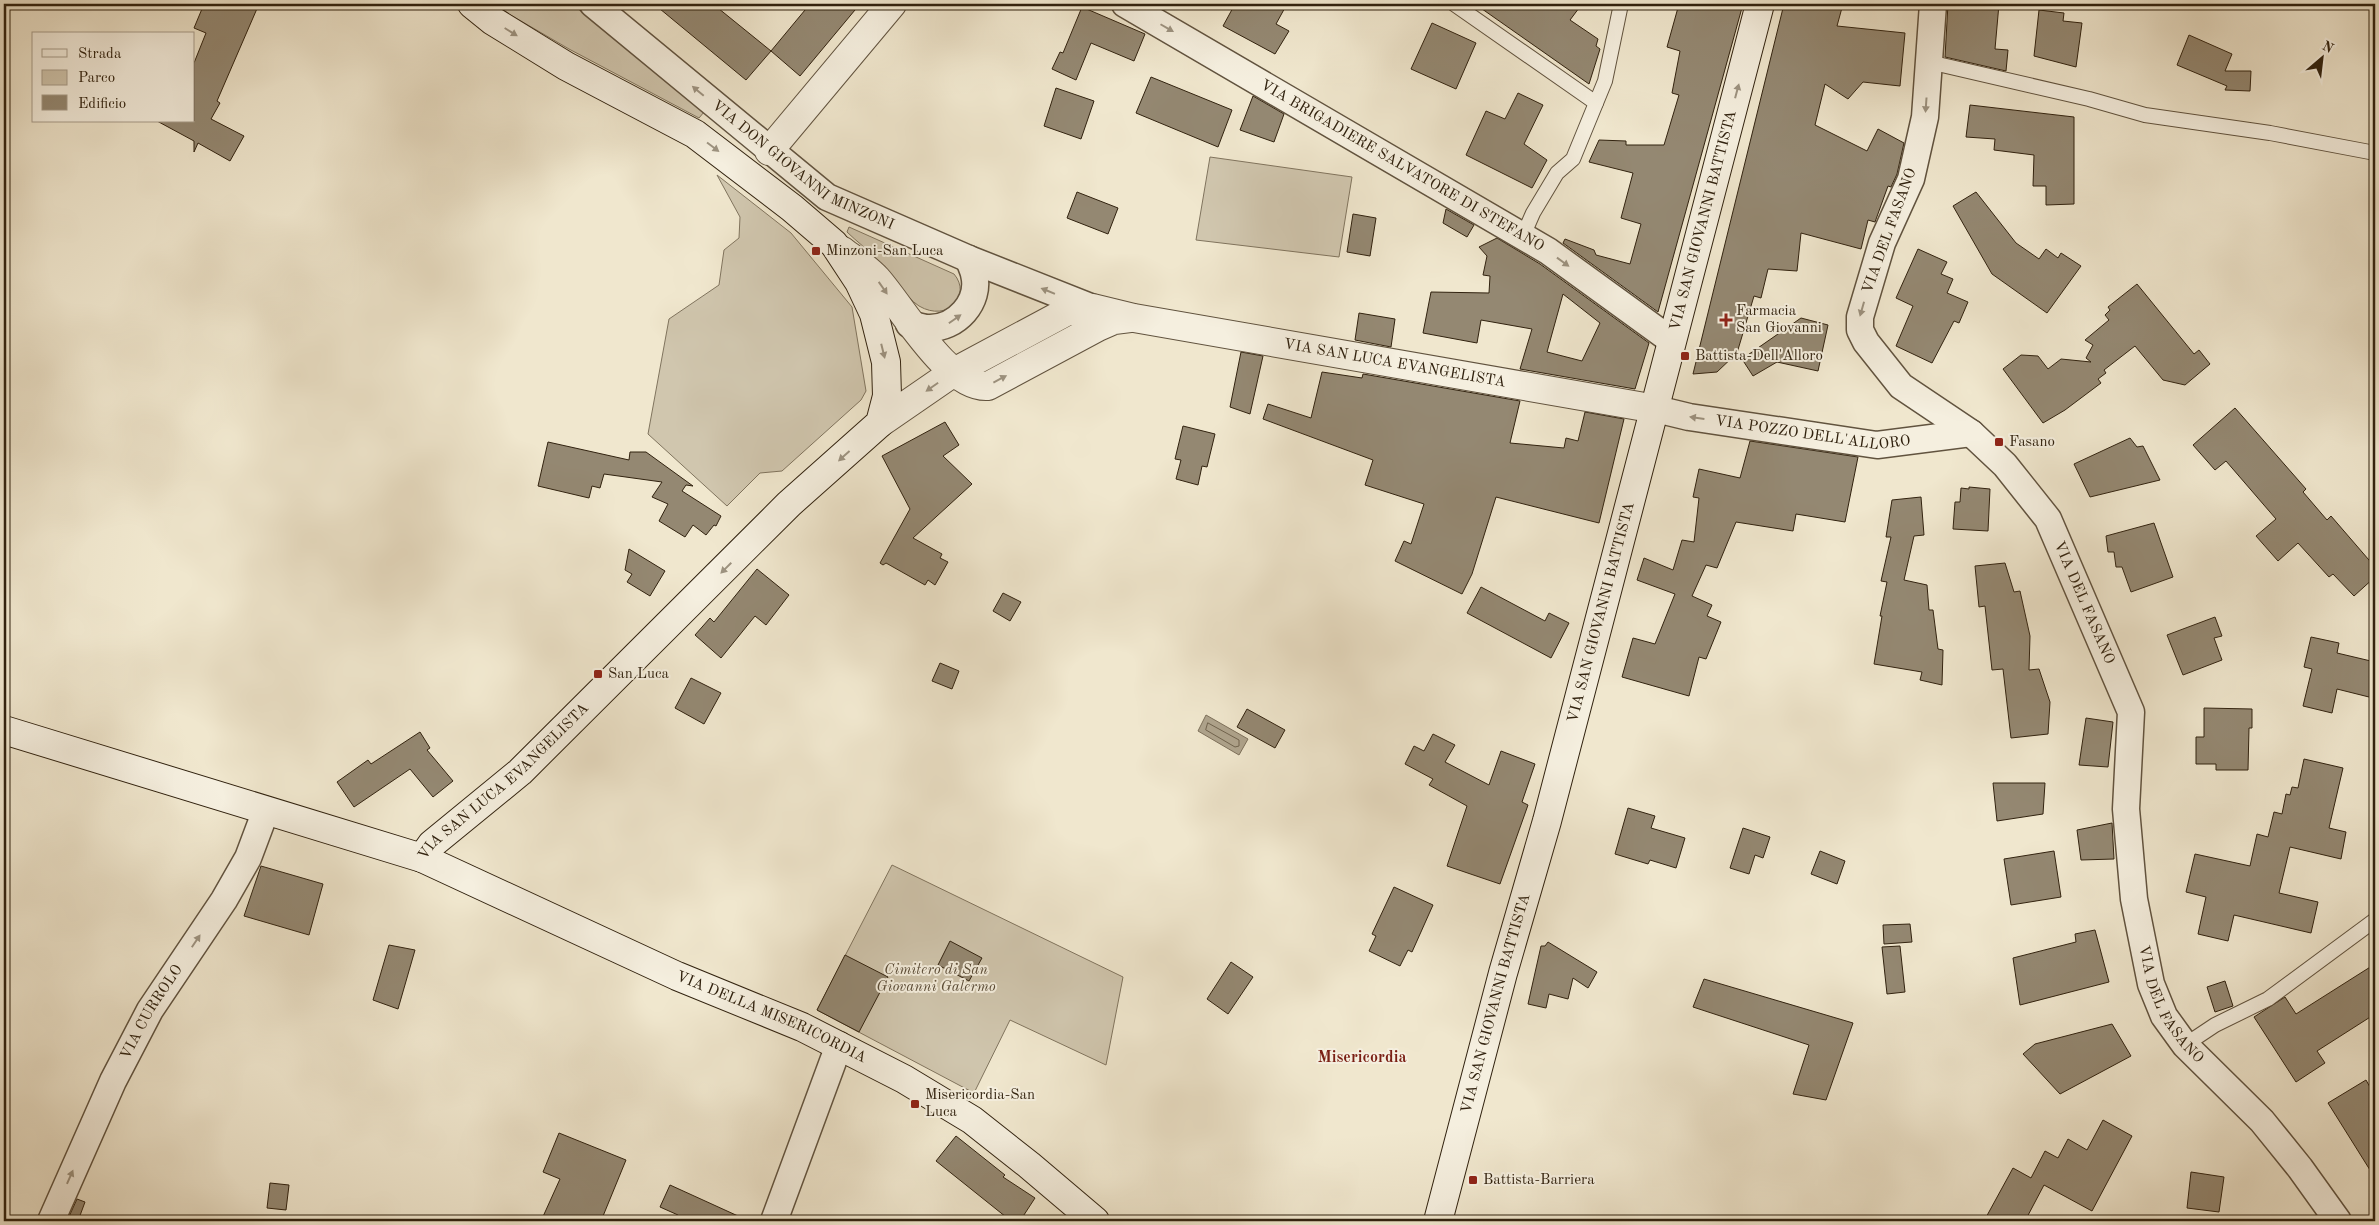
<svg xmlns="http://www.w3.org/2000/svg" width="2379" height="1225" viewBox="0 0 2379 1225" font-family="'Old Standard TT',serif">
  <rect width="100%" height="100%" fill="#f0e7ce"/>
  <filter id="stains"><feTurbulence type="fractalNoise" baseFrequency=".004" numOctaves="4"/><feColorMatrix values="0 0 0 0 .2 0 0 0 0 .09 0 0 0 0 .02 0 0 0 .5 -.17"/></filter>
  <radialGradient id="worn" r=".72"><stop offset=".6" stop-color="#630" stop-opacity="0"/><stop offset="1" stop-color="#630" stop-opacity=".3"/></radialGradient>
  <g fill="#d0c6ae" stroke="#80745e">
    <path d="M 496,4 L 572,4 L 704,112 L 699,118 L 569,49 L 509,14 Z"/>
    <path d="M 1210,157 L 1352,177 L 1339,257 L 1196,240 Z"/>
    <path d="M 717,175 L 791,233 L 852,307 L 866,391 L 861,400 L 782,471 L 760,473 L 727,506 L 648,434 L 669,319 L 719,285 L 724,250 L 739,238 L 740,217 Z"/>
    <path d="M 849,227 L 954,274 C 972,295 948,323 919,306 C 905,297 890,273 878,261 C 869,250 857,242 847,232 Z"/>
    <path d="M 892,865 L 1123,977 L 1106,1065 L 1010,1020 L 974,1093 L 817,1010 Z"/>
  </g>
  <path fill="#afa48d" stroke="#7d705b" d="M 1206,715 L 1248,739 L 1239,755 L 1198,731 Z"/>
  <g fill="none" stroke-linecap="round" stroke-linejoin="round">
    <path stroke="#70634e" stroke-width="1" d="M 1208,723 L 1239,740 L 1239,746 L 1235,747 L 1206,730 Z"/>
  </g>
  <g fill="#948872" stroke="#31220f" fill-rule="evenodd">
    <path d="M 204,4 L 259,4 L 217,101 L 220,103 L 211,119 L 244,136 L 230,161 L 198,143 L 194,152 L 194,141 L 157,121 L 194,121 L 194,63 L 206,33 L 194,28 Z"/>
    <path d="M 654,4 L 713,4 L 771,51 L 746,80 Z"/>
    <path d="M 810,4 L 860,4 L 800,76 L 771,51 Z"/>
    <path d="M 1235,4 L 1287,4 L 1276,24 L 1289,31 L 1275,54 L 1223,26 Z"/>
    <path d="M 1475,4 L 1582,4 L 1570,20 L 1598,39 L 1596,46 L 1600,49 L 1589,84 Z"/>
    <path d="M 1679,4 L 1743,4 L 1658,312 L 1563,243 L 1565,239 L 1594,250 L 1596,255 L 1630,264 L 1641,224 L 1621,218 L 1633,173 L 1589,162 L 1599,140 L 1626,141 L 1626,145 L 1664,145 L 1679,95 L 1672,93 L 1680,51 L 1667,47 Z"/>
    <path d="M 1784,4 L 1843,4 L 1837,26 L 1905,33 L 1900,86 L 1863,82 L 1848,99 L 1825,84 L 1815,125 L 1867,151 L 1878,129 L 1904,143 L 1897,174 L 1891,187 L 1888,186 L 1875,222 L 1868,220 L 1861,249 L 1801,233 L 1797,271 L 1768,269 L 1761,298 L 1754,296 L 1737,353 L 1717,372 L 1693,374 Z"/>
    <path d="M 1948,4 L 1999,4 L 1995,49 L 2008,50 L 2006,71 L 1945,57 Z"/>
    <path d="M 1082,7 L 1145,34 L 1134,61 L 1091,43 L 1076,80 L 1052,69 L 1060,52 L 1063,53 Z"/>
    <path d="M 2039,10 L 2064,13 L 2063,21 L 2082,23 L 2076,67 L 2034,56 Z"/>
    <path d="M 1432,23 L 1476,43 L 1456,89 L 1411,69 Z"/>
    <path d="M 2189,35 L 2232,54 L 2225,71 L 2251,71 L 2250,91 L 2225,90 L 2227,86 L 2177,65 Z"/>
    <path d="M 1151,77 L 1232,110 L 1218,147 L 1136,113 Z"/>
    <path d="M 1056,88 L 1094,101 L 1081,139 L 1044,126 Z"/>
    <path d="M 1518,93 L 1543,105 L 1524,144 L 1547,160 L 1532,188 L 1466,155 L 1486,111 L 1505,119 Z"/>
    <path d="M 1253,96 L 1284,114 L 1274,142 L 1240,130 Z"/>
    <path d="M 1970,105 L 2074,117 L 2074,204 L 2046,205 L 2046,186 L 2033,186 L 2034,155 L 1994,150 L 1995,139 L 1966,137 Z"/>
    <path d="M 1077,192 L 1118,208 L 1108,234 L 1067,218 Z"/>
    <path d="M 1976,192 L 2016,243 L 2039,259 L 2046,249 L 2058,258 L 2061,253 L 2081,266 L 2047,313 L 1992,274 L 1953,206 Z"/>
    <path d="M 1446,209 L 1474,225 L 1467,237 L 1443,223 Z"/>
    <path d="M 1353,214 L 1376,218 L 1370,256 L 1347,252 Z"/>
    <path d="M 1497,238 L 1540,264 L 1649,343 L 1635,389 L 1520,369 L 1532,329 L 1481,320 L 1477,343 L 1423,333 L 1431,292 L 1489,293 L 1490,276 L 1483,275 L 1487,256 L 1479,247 ZM 1563,294 L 1600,323 L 1582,361 L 1547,352 Z"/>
    <path d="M 1918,249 L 1947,262 L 1941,274 L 1953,279 L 1947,293 L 1968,302 L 1959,323 L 1954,321 L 1932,363 L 1896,346 L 1913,306 L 1896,298 Z"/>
    <path d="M 2137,284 L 2194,354 L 2199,350 L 2210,364 L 2185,385 L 2163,380 L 2135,346 L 2104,370 L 2106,373 L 2098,379 L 2101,383 L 2065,410 L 2043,423 L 2003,369 L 2021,355 L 2038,356 L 2048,369 L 2061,359 L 2091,362 L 2086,358 L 2093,345 L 2085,340 L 2109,320 L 2105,315 L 2110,310 L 2108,307 Z"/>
    <path d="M 1359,313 L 1395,319 L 1391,347 L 1355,340 Z"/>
    <path d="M 1801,318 L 1828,325 L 1818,371 L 1777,362 L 1753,376 L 1742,359 Z"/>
    <path d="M 1241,352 L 1263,356 L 1250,414 L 1230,407 Z"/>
    <path d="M 1322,372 L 1362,378 L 1363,374 L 1520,401 L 1510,443 L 1564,448 L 1566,438 L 1578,441 L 1585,412 L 1624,419 L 1599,523 L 1496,497 L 1472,574 L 1462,594 L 1395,561 L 1404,541 L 1411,544 L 1424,504 L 1365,485 L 1373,460 L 1263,419 L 1268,404 L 1311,418 Z"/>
    <path d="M 2235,408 L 2306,489 L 2303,492 L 2327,520 L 2331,516 L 2375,567 L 2375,577 L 2354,596 L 2333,574 L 2329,577 L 2298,543 L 2278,561 L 2256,536 L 2276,519 L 2226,461 L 2215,470 L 2193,445 Z"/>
    <path d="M 945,422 L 959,445 L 943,456 L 972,484 L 913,538 L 942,554 L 940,558 L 948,562 L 935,585 L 928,580 L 925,585 L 886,563 L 883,565 L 880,563 L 910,509 L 882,456 Z"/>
    <path d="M 1183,426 L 1215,434 L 1207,467 L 1202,466 L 1198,485 L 1176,479 L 1181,460 L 1175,459 Z"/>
    <path d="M 2130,438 L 2137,447 L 2143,446 L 2160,480 L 2090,497 L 2074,464 Z"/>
    <path d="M 1750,441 L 1858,457 L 1845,522 L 1796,514 L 1793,531 L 1736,522 L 1717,568 L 1706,565 L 1692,596 L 1712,605 L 1707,616 L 1721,622 L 1706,659 L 1699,657 L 1689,696 L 1622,677 L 1633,638 L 1655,644 L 1675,594 L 1637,580 L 1644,558 L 1673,570 L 1682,540 L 1694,542 L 1699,498 L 1693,497 L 1699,469 L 1740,478 Z"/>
    <path d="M 548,442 L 629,460 L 630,452 L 646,452 L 693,486 L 686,485 L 682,491 L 721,516 L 716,526 L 714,525 L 706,535 L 693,525 L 685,537 L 659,521 L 668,504 L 652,497 L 662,482 L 604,474 L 600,488 L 592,486 L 589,498 L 538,486 Z"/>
    <path d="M 1969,487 L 1990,489 L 1988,531 L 1953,529 L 1955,502 L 1960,502 L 1961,488 L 1969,489 Z"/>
    <path d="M 1921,497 L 1924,535 L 1914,536 L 1904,580 L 1927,585 L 1929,610 L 1933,610 L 1938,649 L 1943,650 L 1942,685 L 1920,680 L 1922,672 L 1874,664 L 1882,616 L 1880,616 L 1887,582 L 1881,581 L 1891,537 L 1886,537 L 1892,500 Z"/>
    <path d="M 2154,523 L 2173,577 L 2131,592 L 2122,567 L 2116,567 L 2114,552 L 2108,552 L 2106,536 Z"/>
    <path d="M 629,549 L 665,571 L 650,596 L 627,582 L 632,574 L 625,570 Z"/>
    <path d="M 2005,563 L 2014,592 L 2020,591 L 2030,636 L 2029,670 L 2039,669 L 2050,702 L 2048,734 L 2011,738 L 2003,669 L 1992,670 L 1985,606 L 1979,607 L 1975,566 Z"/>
    <path d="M 757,569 L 789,595 L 766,625 L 755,616 L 721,658 L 695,635 L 710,618 L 714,622 Z"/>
    <path d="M 1481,587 L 1545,621 L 1549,613 L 1569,623 L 1551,658 L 1467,613 Z"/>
    <path d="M 1003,593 L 1021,602 L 1010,621 L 993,611 Z"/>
    <path d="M 2215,617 L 2222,636 L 2214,638 L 2222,660 L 2183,675 L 2167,635 Z"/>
    <path d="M 2311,637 L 2339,643 L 2337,653 L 2375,662 L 2375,686 L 2373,698 L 2337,689 L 2332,713 L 2303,706 L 2312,669 L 2304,667 Z"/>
    <path d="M 940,663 L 959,671 L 952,689 L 932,681 Z"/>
    <path d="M 691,678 L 721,693 L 704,724 L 675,708 Z"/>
    <path d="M 2204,708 L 2252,709 L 2252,728 L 2249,728 L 2248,770 L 2216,770 L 2216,764 L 2196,764 L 2196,737 L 2204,737 Z"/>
    <path d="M 1247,709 L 1285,730 L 1275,748 L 1237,727 Z"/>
    <path d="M 2086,718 L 2113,722 L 2108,767 L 2079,765 Z"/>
    <path d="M 420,732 L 430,748 L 427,750 L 453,781 L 433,797 L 410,769 L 354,807 L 337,782 L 368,760 L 371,764 Z"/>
    <path d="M 1433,734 L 1455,745 L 1445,762 L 1489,785 L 1501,751 L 1535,764 L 1522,802 L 1528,805 L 1500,884 L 1447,866 L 1467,806 L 1429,785 L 1433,779 L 1405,764 L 1414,746 L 1424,751 Z"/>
    <path d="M 2304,759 L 2343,768 L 2329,828 L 2346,832 L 2341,859 L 2290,847 L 2279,893 L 2318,902 L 2311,933 L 2234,915 L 2228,941 L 2198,934 L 2206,897 L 2186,892 L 2195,854 L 2250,866 L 2257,834 L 2268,837 L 2274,812 L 2282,814 L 2286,794 L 2290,795 L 2292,787 L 2298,788 Z"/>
    <path d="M 1993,783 L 2045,783 L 2043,814 L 1997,821 Z"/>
    <path d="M 1628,808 L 1655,816 L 1651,828 L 1685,838 L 1676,868 L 1650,860 L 1648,864 L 1615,854 Z"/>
    <path d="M 2112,823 L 2114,859 L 2081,860 L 2077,830 Z"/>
    <path d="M 1743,828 L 1770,837 L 1763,858 L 1755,855 L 1749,874 L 1730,868 Z"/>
    <path d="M 1820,851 L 1845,861 L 1837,884 L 1811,874 Z"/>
    <path d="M 2054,851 L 2061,897 L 2011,905 L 2004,859 Z"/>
    <path d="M 261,866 L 323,884 L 309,935 L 244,916 Z"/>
    <path d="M 1394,887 L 1433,905 L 1412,952 L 1408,950 L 1400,966 L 1369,951 L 1376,936 L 1372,934 Z"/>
    <path d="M 1910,924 L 1912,942 L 1884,944 L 1883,925 Z"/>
    <path d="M 2095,930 L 2109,982 L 2020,1005 L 2013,958 L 2076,942 L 2075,934 Z"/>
    <path d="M 950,941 L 982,958 L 969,981 L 938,965 Z"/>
    <path d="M 1548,942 L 1597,972 L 1588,988 L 1573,978 L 1568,999 L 1549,994 L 1546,1008 L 1528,1004 L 1541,946 L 1545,946 Z"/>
    <path d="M 389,945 L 415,950 L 398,1009 L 373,1000 Z"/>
    <path d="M 1900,946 L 1905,992 L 1887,994 L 1882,947 Z"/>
    <path d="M 845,955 L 888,977 L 859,1032 L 817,1010 Z"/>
    <path d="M 1231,962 L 1253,977 L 1228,1014 L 1207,999 Z"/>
    <path d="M 2375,964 L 2375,1014 L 2317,1051 L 2325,1063 L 2296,1082 L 2254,1017 L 2285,997 L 2296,1014 Z"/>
    <path d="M 1704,979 L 1853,1023 L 1826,1100 L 1793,1094 L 1809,1045 L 1693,1007 Z"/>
    <path d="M 2225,981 L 2233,1006 L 2215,1012 L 2207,987 Z"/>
    <path d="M 2112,1024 L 2131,1056 L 2060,1094 L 2023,1054 L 2035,1044 Z"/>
    <path d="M 2366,1080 L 2375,1096 L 2375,1178 L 2328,1103 Z"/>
    <path d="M 2103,1120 L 2132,1136 L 2092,1211 L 2044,1185 L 2025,1221 L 1984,1221 L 2013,1168 L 2031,1178 L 2045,1151 L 2058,1158 L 2068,1139 L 2087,1150 Z"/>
    <path d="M 559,1133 L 626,1160 L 601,1221 L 541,1221 L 560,1179 L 543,1172 Z"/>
    <path d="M 956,1136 L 1005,1175 L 1003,1177 L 1035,1198 L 1020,1221 L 1011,1221 L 936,1161 Z"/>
    <path d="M 2191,1172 L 2224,1177 L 2219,1212 L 2187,1208 Z"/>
    <path d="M 270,1183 L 289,1185 L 286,1210 L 267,1208 Z"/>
    <path d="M 670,1185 L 749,1221 L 675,1221 L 678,1215 L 660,1207 Z"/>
    <path d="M 77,1199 L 85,1202 L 78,1221 L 67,1221 Z"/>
  </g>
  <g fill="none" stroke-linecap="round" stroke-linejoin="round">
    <defs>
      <g id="service">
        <path d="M 1454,4 L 1596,103"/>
        <path d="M 1929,62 L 2089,99 L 2145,115 L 2270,133 L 2375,153"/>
        <path d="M 1523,236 L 1533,213 L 1557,173 L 1573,159 L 1605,81 L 1621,4"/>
        <path d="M 2185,1045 L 2215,1025 L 2268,999 L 2375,920"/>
      </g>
      <g id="minor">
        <path id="s1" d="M 593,4 L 827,197 L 969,259 L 1093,308"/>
        <path id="s2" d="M 1125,4 L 1548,251 L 1672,341"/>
        <path id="s3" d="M 1933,4 L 1925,117 L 1911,179 L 1882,243 L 1860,317 L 1860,330 L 1866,342 L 1901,386 L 1971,433 L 2005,465 L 2048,519 L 2131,712 L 2126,809 L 2134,899 L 2151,984 L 2164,1016 L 2185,1045 L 2262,1121 L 2300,1168 L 2338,1221"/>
        <path d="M 909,324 C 915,325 922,328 928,328 C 956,329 981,302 974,274 C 973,269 970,264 969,259"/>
        <path id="s4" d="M 1656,409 L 1689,417 L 1877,445 L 1971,433"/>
        <path id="s5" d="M 51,1221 L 113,1081 L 150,1010 L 224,900 L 248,858 L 266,810"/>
        <path d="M 774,1221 L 839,1045"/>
      </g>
      <g id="tertiary">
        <path d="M 769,151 L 892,4"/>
        <path d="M 841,250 C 853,259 867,268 877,279 C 902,307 948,389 988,386 L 1098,327 L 1114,320 L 1130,318"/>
        <path id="s6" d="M 880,423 L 954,372 L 1066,312 L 1093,308 L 1134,318 L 1656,409"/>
      </g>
      <g id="secondary">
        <path id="s7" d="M 4,730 L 422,858 L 677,976 L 802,1027 L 904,1079 L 972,1120 L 1029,1165 L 1095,1221"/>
        <path id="s8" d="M 422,858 L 432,844 L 520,772 L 789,504 L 880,423 L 887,396 L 886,362 L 874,314 L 859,282 L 834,244 L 792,208 L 695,134 L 566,66 L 493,21 L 472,4"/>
        <path id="s9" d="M 1438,1221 L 1503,973 L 1547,821 L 1760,4"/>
      </g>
    </defs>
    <use href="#service" stroke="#61533f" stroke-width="16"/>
    <use href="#minor" stroke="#61533f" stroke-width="29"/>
    <use href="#tertiary" stroke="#61533f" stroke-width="30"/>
    <use href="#secondary" stroke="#31220f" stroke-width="30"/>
    <use href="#service" stroke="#f5efdf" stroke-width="14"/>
    <use href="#minor" stroke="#f5efdf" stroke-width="26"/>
    <use href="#tertiary" stroke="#f5efdf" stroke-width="28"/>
    <use href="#secondary" stroke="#f5efdf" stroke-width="28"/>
  </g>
  <defs><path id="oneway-solid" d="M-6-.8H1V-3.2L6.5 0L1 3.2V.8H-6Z" transform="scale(1.25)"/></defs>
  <g fill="#9d9381">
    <use href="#oneway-solid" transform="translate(1167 28) rotate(30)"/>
    <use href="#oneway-solid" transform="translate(511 32) rotate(32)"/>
    <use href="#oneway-solid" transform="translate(698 91) rotate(-140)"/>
    <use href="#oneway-solid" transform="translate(1737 91) rotate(-75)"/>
    <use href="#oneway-solid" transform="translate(1926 105) rotate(94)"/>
    <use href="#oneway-solid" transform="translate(713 147) rotate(37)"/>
    <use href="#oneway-solid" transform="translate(1563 262) rotate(36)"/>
    <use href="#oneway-solid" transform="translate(883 288) rotate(55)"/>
    <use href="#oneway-solid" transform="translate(1048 291) rotate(-158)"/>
    <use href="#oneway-solid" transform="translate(1862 309) rotate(106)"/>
    <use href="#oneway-solid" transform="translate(955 319) rotate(-35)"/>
    <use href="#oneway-solid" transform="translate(883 351) rotate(76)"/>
    <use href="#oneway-solid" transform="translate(1000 379) rotate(-28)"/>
    <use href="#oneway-solid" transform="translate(932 387) rotate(145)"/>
    <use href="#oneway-solid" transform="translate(1697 418) rotate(-172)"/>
    <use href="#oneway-solid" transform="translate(844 456) rotate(138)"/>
    <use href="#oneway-solid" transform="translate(726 568) rotate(135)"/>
    <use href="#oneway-solid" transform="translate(196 941) rotate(-56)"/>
    <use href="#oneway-solid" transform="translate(70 1177) rotate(-66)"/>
  </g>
  <g fill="#8f2418" stroke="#f5efdf" stroke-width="2">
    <rect x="811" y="246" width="10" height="10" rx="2.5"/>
    <path d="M1723.5 312.5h5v5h5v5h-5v5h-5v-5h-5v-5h5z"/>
    <rect x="1680" y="351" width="10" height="10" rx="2.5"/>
    <rect x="1994" y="437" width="10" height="10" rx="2.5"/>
    <rect x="593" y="669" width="10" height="10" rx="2.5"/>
    <rect x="910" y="1099" width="10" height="10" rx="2.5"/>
    <rect x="1468" y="1175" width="10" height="10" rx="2.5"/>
  </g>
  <g text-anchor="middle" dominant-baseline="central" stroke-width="4" stroke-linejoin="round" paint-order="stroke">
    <g font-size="15" fill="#31220f" stroke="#f5efdf">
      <text stroke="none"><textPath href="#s1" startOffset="266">VIA DON GIOVANNI MINZONI</textPath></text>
      <text stroke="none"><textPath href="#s2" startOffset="321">VIA BRIGADIERE SALVATORE DI STEFANO</textPath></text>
      <text stroke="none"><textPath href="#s9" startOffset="1035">VIA SAN GIOVANNI BATTISTA</textPath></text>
      <text transform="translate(1890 231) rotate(-70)">VIA DEL FASANO</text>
      <text stroke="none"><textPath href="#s6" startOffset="551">VIA SAN LUCA EVANGELISTA</textPath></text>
      <text stroke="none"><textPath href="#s4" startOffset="159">VIA POZZO DELL'ALLORO</textPath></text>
      <text stroke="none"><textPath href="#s3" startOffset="698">VIA DEL FASANO</textPath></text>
      <text stroke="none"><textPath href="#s9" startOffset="630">VIA SAN GIOVANNI BATTISTA</textPath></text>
      <text stroke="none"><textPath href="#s8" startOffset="112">VIA SAN LUCA EVANGELISTA</textPath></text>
      <text stroke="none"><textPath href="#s3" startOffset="1118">VIA DEL FASANO</textPath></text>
      <text stroke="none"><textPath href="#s9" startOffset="225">VIA SAN GIOVANNI BATTISTA</textPath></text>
      <text stroke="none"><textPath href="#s5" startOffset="232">VIA CURROLO</textPath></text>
      <text stroke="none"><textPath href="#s7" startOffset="821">VIA DELLA MISERICORDIA</textPath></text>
    </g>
    <g font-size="15" fill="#31220f" stroke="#f5efdf" text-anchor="start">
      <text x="826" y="251">Minzoni-San Luca</text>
      <text x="1736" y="311">Farmacia<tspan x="1736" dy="17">San Giovanni</tspan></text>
      <text x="1695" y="356">Battista-Dell'Alloro</text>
      <text x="2009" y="442">Fasano</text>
      <text x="608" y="674">San Luca</text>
      <text x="925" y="1095">Misericordia-San<tspan x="925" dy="17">Luca</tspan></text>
      <text x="1483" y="1180">Battista-Barriera</text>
    </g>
    <g font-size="15" font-style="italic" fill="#594b37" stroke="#f5efdf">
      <text x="936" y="970">Cimitero di San<tspan x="936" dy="17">Giovanni Galermo</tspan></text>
    </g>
    <g font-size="16" font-weight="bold" fill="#7a1f14" stroke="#f5efdf">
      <text x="1362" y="1058">Misericordia</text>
    </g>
  </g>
  <rect width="2379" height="1225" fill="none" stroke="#f0e7ce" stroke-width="20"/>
  <rect x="5" y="5" width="2369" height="1215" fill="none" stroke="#31220f" stroke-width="2.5"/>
  <rect x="10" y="10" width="2359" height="1205" fill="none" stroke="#31220f"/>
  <rect x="32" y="32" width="162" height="90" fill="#f5efdf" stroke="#a79d8c"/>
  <rect x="42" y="49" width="25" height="8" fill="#f5efdf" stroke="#a79d8c"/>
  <text x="78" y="58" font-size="15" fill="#31220f">Strada</text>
  <rect x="42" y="70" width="25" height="15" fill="#d0c6ae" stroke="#a79d8c"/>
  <text x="78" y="82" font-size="15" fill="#31220f">Parco</text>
  <rect x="42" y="95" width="25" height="15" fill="#948872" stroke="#a79d8c"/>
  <text x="78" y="108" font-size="15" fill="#31220f">Edificio</text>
  <g transform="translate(2322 58) rotate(28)" stroke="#f5efdf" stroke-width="4" paint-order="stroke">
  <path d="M0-4L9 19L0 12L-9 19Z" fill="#31220f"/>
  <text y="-8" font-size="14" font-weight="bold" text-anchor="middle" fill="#31220f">N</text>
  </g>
  <rect width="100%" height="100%" filter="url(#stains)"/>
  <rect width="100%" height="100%" fill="url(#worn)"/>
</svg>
